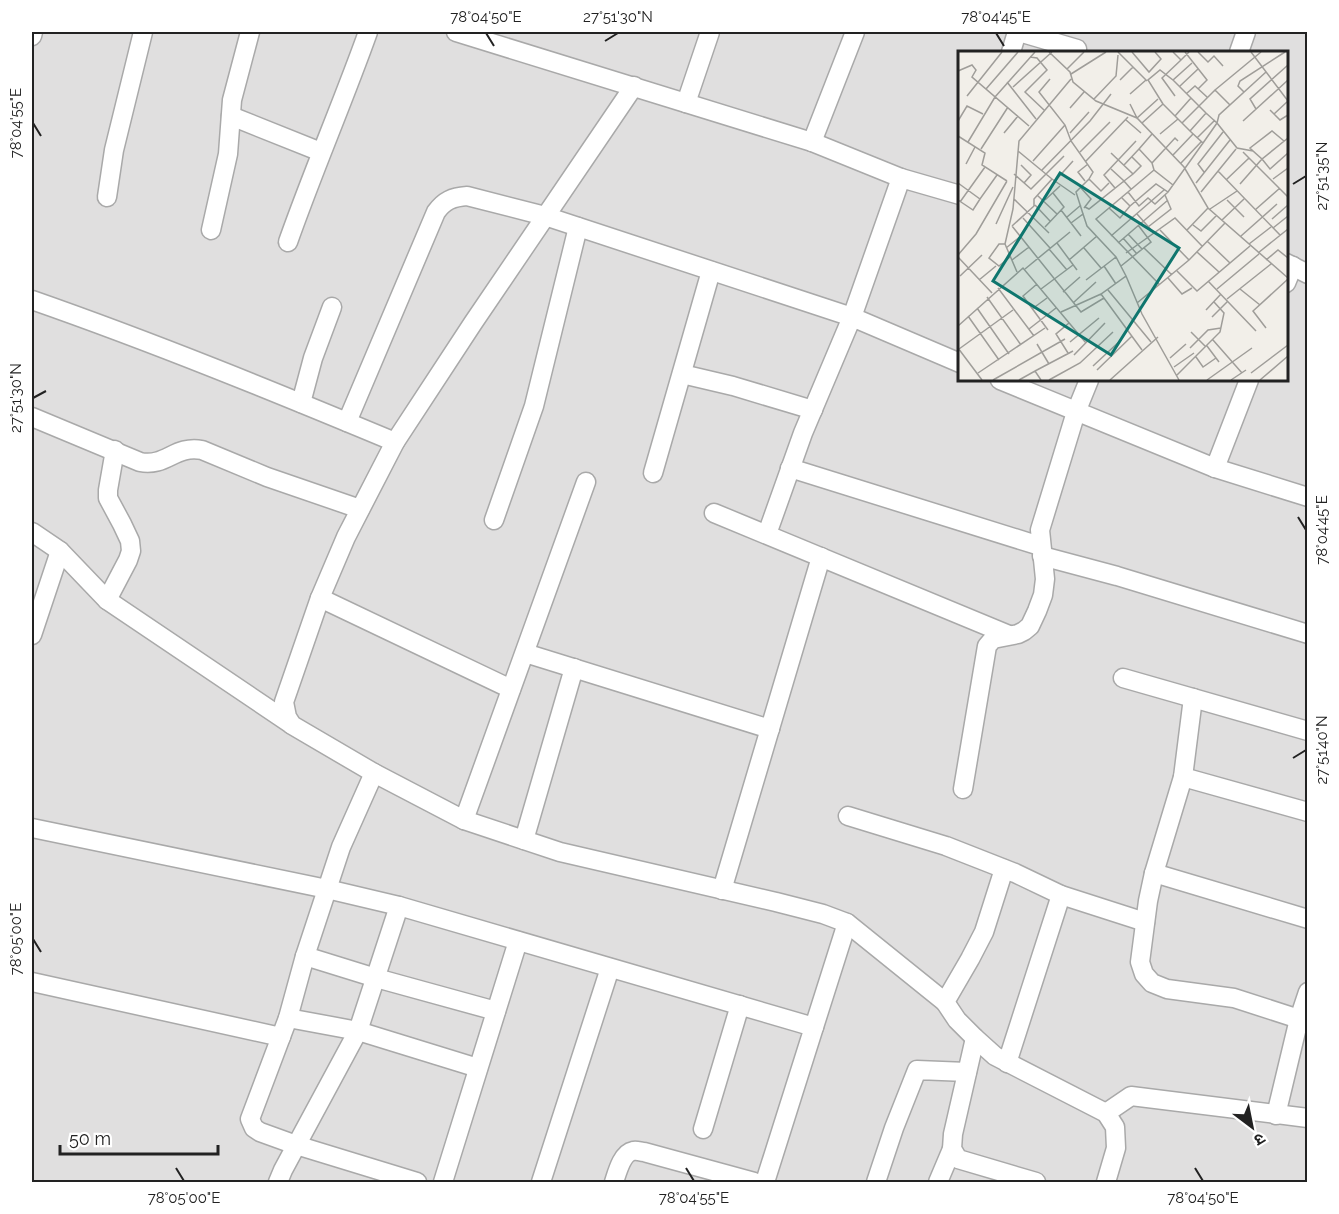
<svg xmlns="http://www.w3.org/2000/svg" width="1339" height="1214" viewBox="0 0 1339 1214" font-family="Raleway,'Noto Sans Devanagari',sans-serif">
  <rect width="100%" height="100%" fill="#f2efe9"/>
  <path fill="#e0dfdf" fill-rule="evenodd" d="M 32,32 L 1307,32 L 1307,1182 L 32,1182 ZM 960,52 L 1286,52 L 1286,380 L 960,380 Z"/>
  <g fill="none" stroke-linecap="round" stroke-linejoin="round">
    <defs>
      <g id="street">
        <path d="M 456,32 L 812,142 L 901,178 L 960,195"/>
        <path d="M 1019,32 L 1077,49"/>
        <path d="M 32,36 L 33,32"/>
        <path d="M 1011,52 L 1017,32"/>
        <path d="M 1239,52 L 1246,32"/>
        <path d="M 634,86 L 473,323 L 395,442 L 346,537 L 320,598 L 284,702 L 287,717 L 292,725 L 374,773 L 464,820 L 560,852 L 776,902 L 823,914 L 847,923 L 945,1002"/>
        <path d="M 686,103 L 710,32"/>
        <path d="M 231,116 L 321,152"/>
        <path d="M 812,142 L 855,32"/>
        <path d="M 107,197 L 114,150 L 143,32"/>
        <path d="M 211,230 L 228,154 L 232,100 L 250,32"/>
        <path d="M 288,242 C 313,171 343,102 368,32"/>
        <path d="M 1286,263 L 1308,274"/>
        <path d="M 1286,283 L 1293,266"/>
        <path d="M 32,300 C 155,343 275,392 395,442"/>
        <path d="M 682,374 L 733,386 L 813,410"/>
        <path d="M 1000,380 L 1215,468 L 1308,497"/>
        <path d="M 301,403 L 313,358 L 332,307"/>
        <path d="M 32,417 L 140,462 C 167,467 174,445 202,450 L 267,477 L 360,509"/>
        <path d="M 347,422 L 436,212 C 444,201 452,197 467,196 L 545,216 L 852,317 L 960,363"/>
        <path d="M 790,468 L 1040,546"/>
        <path d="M 1215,468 L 1249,380"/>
        <path d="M 653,473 L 711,271"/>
        <path d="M 714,513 L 1009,635"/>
        <path d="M 494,520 L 534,406 L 578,227"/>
        <path d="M 32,532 L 60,551 L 107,600 L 291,724"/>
        <path d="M 767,534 L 803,433 L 852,317 L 901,178"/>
        <path d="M 1042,556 L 1117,576 L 1308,634"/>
        <path d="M 320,598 L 511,689"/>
        <path d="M 107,600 L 128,560 L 131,551 L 130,541 L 122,524 L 108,498 L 108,490 L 115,450"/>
        <path d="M 32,635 L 60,551"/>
        <path d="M 525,653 L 770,729"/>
        <path d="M 1123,678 L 1308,731"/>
        <path d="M 1193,698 L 1183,777 L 1154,873 L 1148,901 L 1140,962 L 1144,974 L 1152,983 L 1167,989 L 1234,998 L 1299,1019"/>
        <path d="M 374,773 L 341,847 L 305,956 L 288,1018 L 250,1119 L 254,1128 L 260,1132 L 296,1145 L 417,1182"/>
        <path d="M 1183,777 L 1308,812"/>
        <path d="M 963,789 L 987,646 L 993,639 L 1018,634 L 1024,631 L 1030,626 L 1037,611 L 1043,595 L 1045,579 L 1040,530 L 1076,412 L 1089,380"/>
        <path d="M 848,816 L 946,846 L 1015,873 L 1061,895 L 1145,922"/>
        <path d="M 464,820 L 586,482"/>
        <path d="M 32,828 L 327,889 L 399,906 L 814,1027 L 765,1182"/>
        <path d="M 524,840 L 574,668"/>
        <path d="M 1004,869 L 984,932 L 970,959 L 945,1002 L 957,1020 L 975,1038 L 995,1056 L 1106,1113 L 1115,1127 L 1116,1148 L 1106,1182"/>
        <path d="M 1154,873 L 1308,919"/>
        <path d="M 722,890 L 821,557"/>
        <path d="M 305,956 L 376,978 L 496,1011"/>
        <path d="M 32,982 L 281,1037"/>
        <path d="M 288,1018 L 358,1031 L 478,1068"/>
        <path d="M 814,1027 L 847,923"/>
        <path d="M 975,1038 L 953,1134 L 952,1149 L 958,1159 L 1036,1182"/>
        <path d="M 1007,1063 L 1061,895"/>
        <path d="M 1106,1113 L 1131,1096 L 1308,1118"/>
        <path d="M 1276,1115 L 1299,1019 L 1308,992"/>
        <path d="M 703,1129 L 740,1005"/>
        <path d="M 278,1182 L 283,1170 L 358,1031 L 399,906"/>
        <path d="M 443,1182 L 518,941"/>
        <path d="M 541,1182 L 610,968"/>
        <path d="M 614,1182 C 617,1173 622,1153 633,1151 C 637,1150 640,1152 644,1152 L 754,1182"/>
        <path d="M 876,1182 L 894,1128 L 917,1070 L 967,1072"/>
        <path d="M 938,1182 L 952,1149"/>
      </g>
    </defs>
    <use href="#street" stroke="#a9a9a9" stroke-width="21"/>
    <use href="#street" stroke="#fff" stroke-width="18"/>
  </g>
  <path fill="none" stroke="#222" stroke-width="2" d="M 486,33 L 494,46M 996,33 L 1004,46M 605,41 L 618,33M 33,123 L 41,136M 1293,184 L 1306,176M 33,398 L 46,391M 1298,517 L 1306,530M 1293,758 L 1306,750M 33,939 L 41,952M 176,1168 L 184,1181M 686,1168 L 694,1181M 1195,1168 L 1203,1181"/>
  <g transform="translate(958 51)">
    <rect width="330" height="330" fill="#f2efe9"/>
    <path fill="none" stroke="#9f9d99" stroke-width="1.5" d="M 91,1 L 112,21 L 115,31 L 138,50 L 179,67 L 226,116 L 250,157 L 330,227M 160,1 L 189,30M 174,1 L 191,21 L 203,8 L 197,1M 215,1 L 223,9 L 231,1M 227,1 L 249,29 L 240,38M 240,1 L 250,11 L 256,5 L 265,15M 293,1 L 330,50M 72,6 L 79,7 L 89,19 L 67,41 L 86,59M 109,18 L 126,1M 0,20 L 14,14 L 18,19 L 14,26 L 71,75M 308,21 L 261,64 L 259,72 L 279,97 L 295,100 L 304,108 L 330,87M 113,23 L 148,1M 92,28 L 81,41 L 107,74 L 113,90 L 135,121 L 131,128M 162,29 L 175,16M 215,29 L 241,55 L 257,39 L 272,54M 49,31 L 78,68M 222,35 L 240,18M 55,36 L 94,1M 28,38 L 60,1M 257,39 L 303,1M 286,41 L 280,35 L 282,30 L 327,1M 172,43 L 188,29M 228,43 L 237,35 L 249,46M 9,45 L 44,1M 217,45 L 204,27 L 223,9M 136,48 L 158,25 L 160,4M 172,53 L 179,67 L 200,48M 205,53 L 190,29 L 202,19 L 215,29 L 234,12M 112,57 L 126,41M 298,58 L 292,48 L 330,14M 312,59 L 322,69 L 330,64M 316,63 L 330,50M 217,65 L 233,47M 168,69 L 183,82M 0,70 L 9,55 L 25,63M 285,70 L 330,29M 184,72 L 205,53 L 232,80 L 245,92 L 259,72 L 248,62 L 232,80M 224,72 L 241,55 L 248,62M 46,82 L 60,65M 112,82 L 131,61M 202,83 L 220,68M 0,85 L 27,102 L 24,114 L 49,130M 239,87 L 257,69M 10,91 L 37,46 L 77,1M 23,98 L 50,56M 295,100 L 292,97 L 314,80 L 326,90M 122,101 L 152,71M 285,101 L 330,146M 153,102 L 175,123 L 166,130 L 173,138M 215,104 L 235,83M 174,106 L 183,115 L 175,123M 75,110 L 107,74M 128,110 L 170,66M 194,112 L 181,98 L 194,83M 223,112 L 243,91M 8,113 L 17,96M 63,114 L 73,124 L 66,132M 166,114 L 181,98M 84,119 L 132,70 L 153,43M 196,119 L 138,168 L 201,233M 260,120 L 322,184M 246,121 L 240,113 L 265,81M 56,123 L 73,138 L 106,105M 94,128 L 117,144M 315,128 L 330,117M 268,129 L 291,107M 97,130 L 115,110M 127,130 L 120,121 L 130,113M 0,132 L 22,148 L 39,124M 238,132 L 272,89M 282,133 L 304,108 L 312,118 L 330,102M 215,134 L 196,119 L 194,112 L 217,87 L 220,90M 123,137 L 133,148 L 126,157M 157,137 L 146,124 L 178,90M 170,141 L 181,155 L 190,147 L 197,153 L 210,141M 243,141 L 278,98M 79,144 L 99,163M 164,147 L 172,155 L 198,133 L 210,141 L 245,92M 56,148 L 91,182M 0,149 L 15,159 L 22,148M 87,149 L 102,135M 269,149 L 286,166M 2,151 L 27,116M 77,154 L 92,170M 127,156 L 131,158 L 166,130 L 153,118M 151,157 L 162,167 L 172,155M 252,158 L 279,140M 103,159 L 123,185M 297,159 L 322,137M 179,163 L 196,182M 109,166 L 123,154M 65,167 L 92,197M 314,168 L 330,154M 264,169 L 286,148M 113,172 L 125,163 L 118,141 L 131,128 L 143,140 L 151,132M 38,173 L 55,136M 235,174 L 243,180 L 259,164M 54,175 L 123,261 L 146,247M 54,175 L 76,155 L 76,148 L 94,128 L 60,100M 87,176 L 106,156 L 95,142M 190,176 L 213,158 L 207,144M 315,177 L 330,165M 202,179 L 231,209M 229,179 L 250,157M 170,183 L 184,198M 153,185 L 206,139M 283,185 L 319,153M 165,187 L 179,203M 249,190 L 272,212M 99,192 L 119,219M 160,192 L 210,149M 47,193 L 41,193 L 31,207 L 41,215 L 52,206M 291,193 L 313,176M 48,197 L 63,185M 126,197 L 143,217M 186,197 L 214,224M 91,198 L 109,219M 239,201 L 261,221M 168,202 L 217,167 L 244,195M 300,202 L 330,178M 0,204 L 18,183 L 49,130M 0,206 L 34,242M 54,209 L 71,196M 111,209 L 139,185M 308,209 L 320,199 L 330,207M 146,215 L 158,233M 163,215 L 193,191 L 180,174M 67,218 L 112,181M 219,220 L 239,240 L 292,195M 59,221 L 47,193 L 55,158 L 61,90 L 113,28M 2,225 L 24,204M 168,225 L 184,263 L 221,329M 210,227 L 224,243 L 234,237M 21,229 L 38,215M 128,229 L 158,206M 250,230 L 298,280M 79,233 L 65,245 L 90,279M 40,237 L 76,285M 83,238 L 115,214M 259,238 L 301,203M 282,238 L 302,254M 150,239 L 193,291M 105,241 L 122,226M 143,243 L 184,299M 29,246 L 63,294M 269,248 L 313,213M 115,252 L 138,231M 179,252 L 231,209 L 267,172M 19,257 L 51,303M 74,258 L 89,247M 248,259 L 263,243M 103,261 L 143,243 L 168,225 L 158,206 L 129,175 L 125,163M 10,265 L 41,309M 254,266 L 270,250M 0,275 L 65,217 L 128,292M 308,277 L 295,260 L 330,228M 71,278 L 98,257M 233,281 L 248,296M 255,289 L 284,322M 112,291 L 141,267M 79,293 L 91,313M 249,295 L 261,311M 0,297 L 24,329M 232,297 L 250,279 L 263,277M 1,298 L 55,259M 110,302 L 98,283 L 111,272M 116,304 L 147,272M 238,306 L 245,316 L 258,307M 212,307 L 228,293M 135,315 L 163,289M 216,316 L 236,302M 139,319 L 174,285M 77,320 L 115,300M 20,322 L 87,277M 293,322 L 330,294M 219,324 L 262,281 L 266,262 L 256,251M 35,329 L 107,288M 61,329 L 77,320 L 83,329M 91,329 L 122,312 L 155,281M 152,329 L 200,286M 249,329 L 294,297M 273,329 L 288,319M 302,329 L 330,305"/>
    <path fill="#0f766e" fill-opacity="0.15" stroke="#0f766e" stroke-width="3" d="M 102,122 L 221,197 L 153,304 L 35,230 Z"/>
    <rect width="330" height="330" fill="none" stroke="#222" stroke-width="3"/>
  </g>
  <rect width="1339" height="1214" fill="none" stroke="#ffffff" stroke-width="66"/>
  <g transform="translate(1252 1127) rotate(148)" stroke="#ffffff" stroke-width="4.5" paint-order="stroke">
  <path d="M0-4.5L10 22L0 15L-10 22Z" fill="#222222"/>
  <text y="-9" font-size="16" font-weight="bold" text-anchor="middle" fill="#222222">उ</text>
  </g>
  <path d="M60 1145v9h158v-9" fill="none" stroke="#222222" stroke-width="3"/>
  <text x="69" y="1145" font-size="18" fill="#222222" stroke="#ffffff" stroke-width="4.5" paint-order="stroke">50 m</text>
  <rect x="33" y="33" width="1273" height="1148" fill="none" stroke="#222" stroke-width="2"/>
  <g font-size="15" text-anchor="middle" fill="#222">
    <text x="486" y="22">78°04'50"E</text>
    <text x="618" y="22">27°51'30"N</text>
    <text x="996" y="22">78°04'45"E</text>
    <text transform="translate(16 123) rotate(-90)" y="5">78°04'55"E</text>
    <text transform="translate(1322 176) rotate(-90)" y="5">27°51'35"N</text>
    <text transform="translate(16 398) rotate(-90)" y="5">27°51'30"N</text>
    <text transform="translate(1322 530) rotate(-90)" y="5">78°04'45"E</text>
    <text transform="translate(1322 750) rotate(-90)" y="5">27°51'40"N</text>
    <text transform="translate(16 939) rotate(-90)" y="5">78°05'00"E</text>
    <text x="184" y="1203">78°05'00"E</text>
    <text x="694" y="1203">78°04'55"E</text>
    <text x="1203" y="1203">78°04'50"E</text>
  </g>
</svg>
